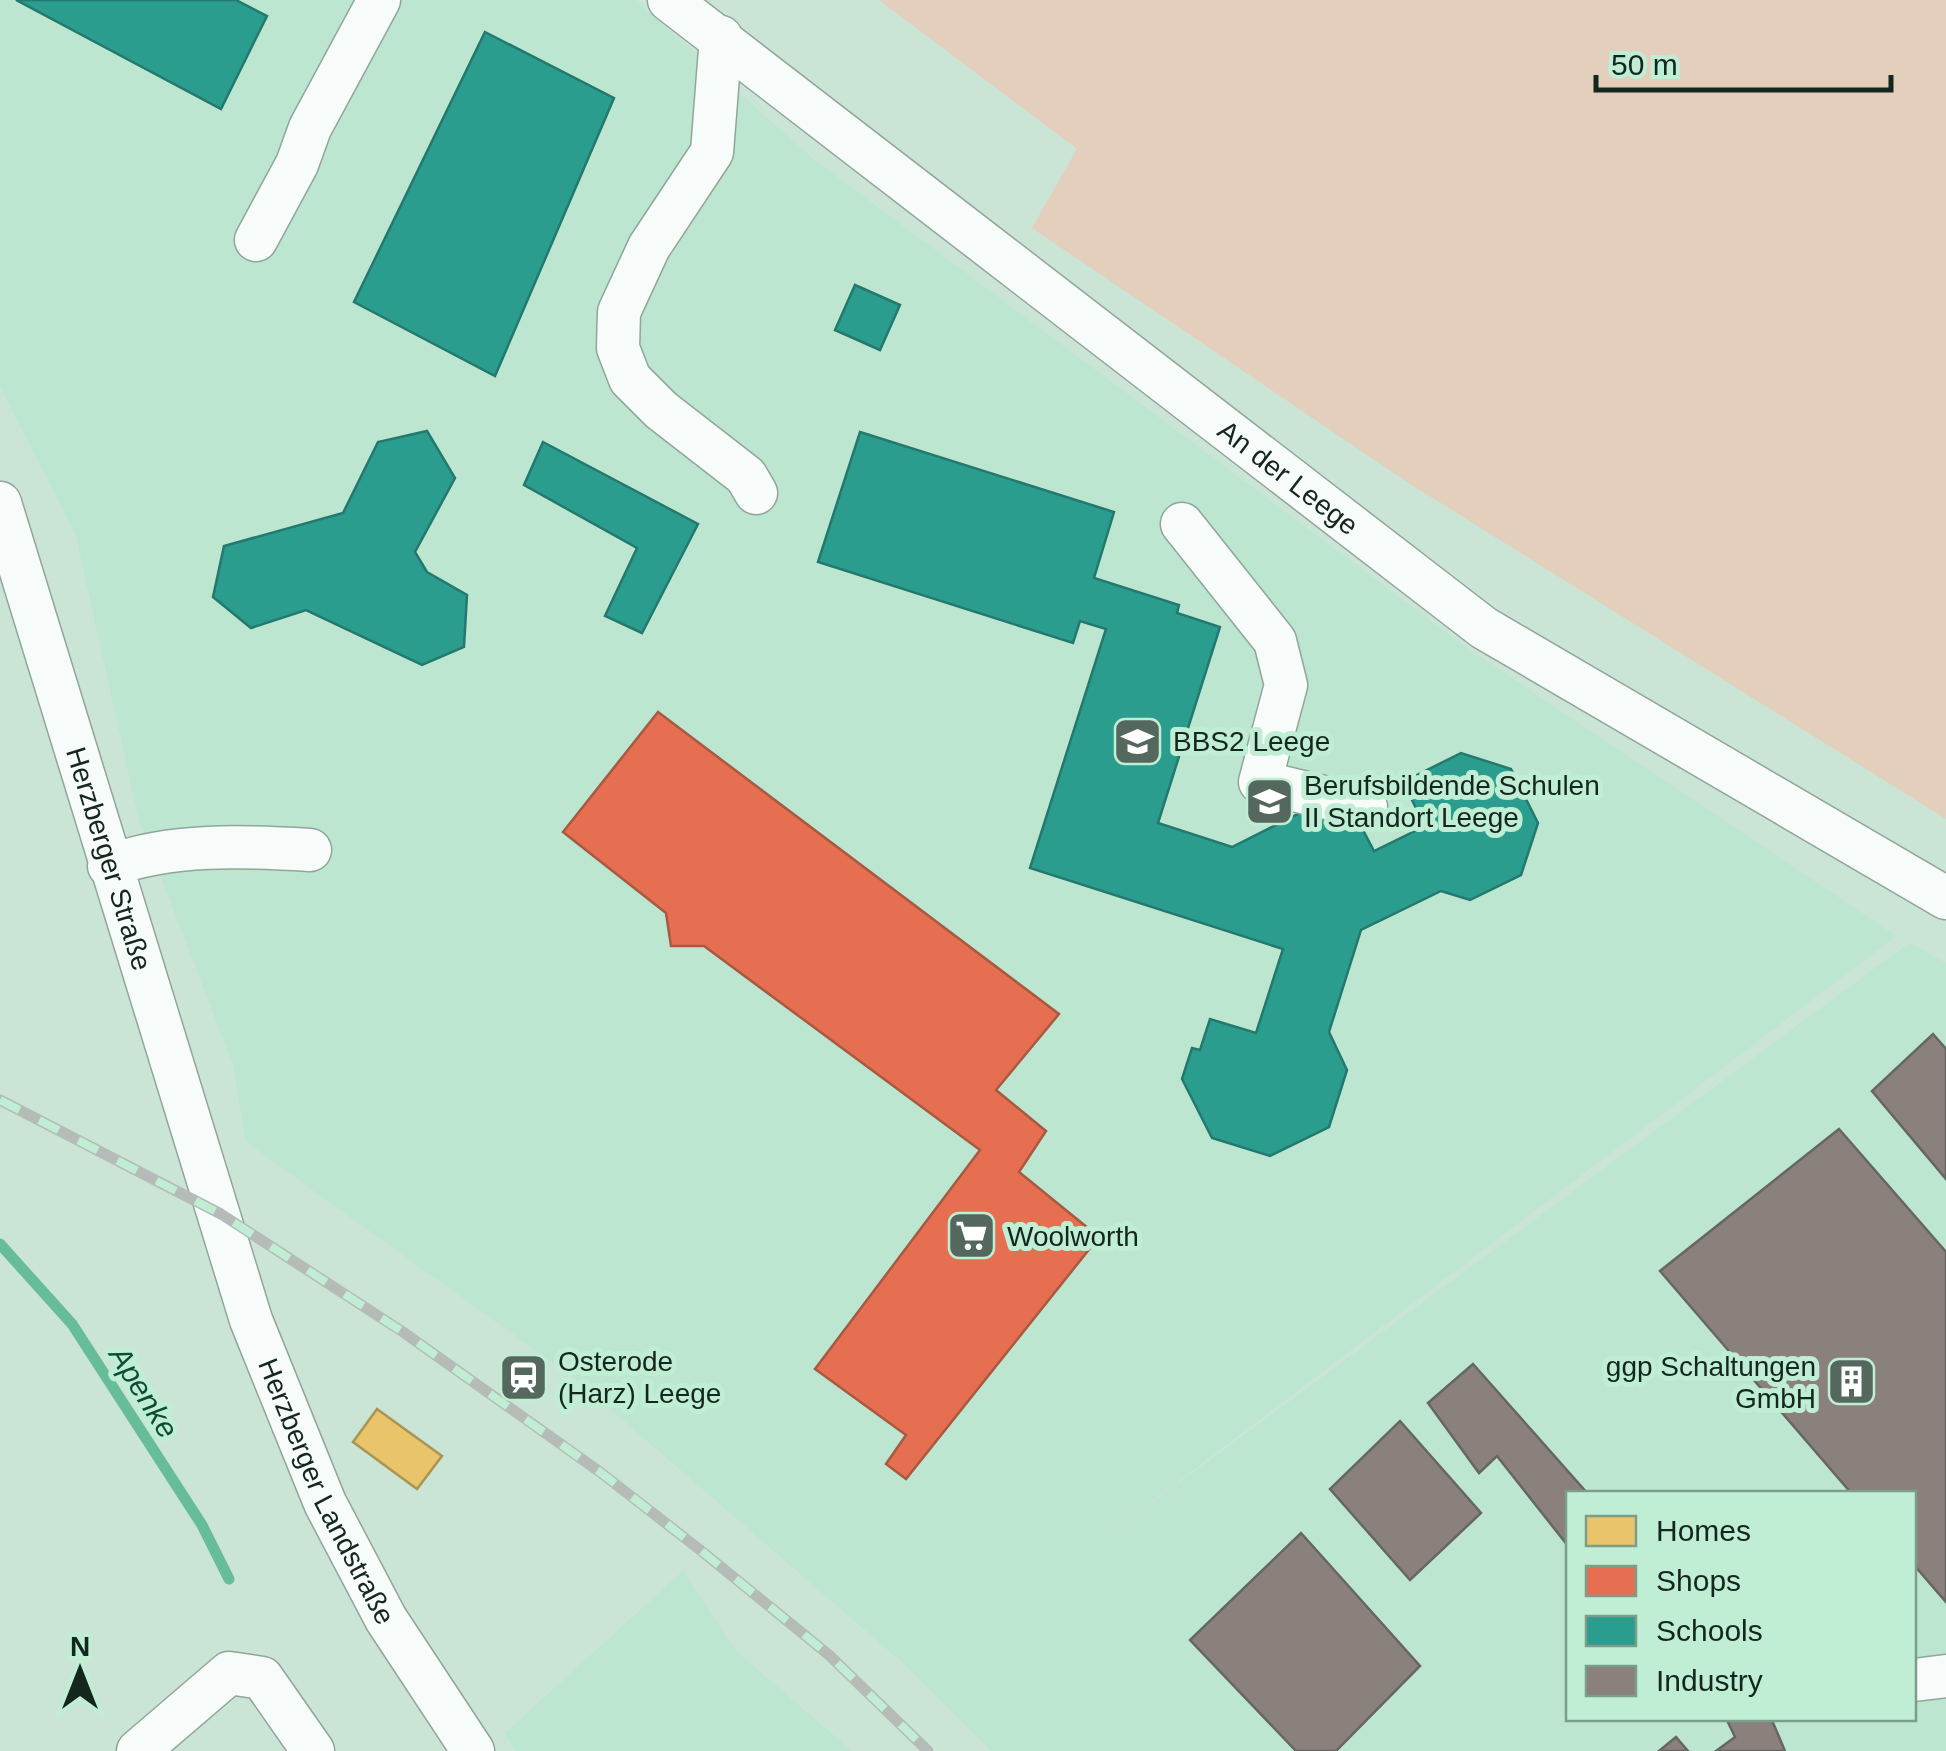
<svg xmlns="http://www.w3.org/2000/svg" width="1946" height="1751" viewBox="0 0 1946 1751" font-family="Helvetica,sans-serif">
  <rect width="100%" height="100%" fill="#cae4d6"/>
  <g fill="#bce6d0" fill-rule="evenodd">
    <path d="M 0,0 L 635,0 L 811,157 L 1463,645 L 1896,936 L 1088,1550 L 1909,943 L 1946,963 L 1946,1751 L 992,1751 L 904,1664 L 578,1381 L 246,1142 L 233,1064 L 139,821 L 76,536 L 0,386 ZM 1568,1494 L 1914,1494 L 1914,1718 L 1568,1718 Z"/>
    <path d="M 683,1571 L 736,1651 L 852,1751 L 516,1751 L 505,1733 Z"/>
  </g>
  <path fill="#e4cfbc" d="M 879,0 L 1946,0 L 1946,819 L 1404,480 L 1032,228 L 1077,149 Z"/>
  <path fill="#e9c46a" stroke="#a99553" stroke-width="2.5" d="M 377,1409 L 442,1456 L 417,1489 L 353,1442 Z"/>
  <path fill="#e76f51" stroke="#a85941" stroke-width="2.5" d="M 658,712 L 1059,1014 L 996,1090 L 1046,1131 L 1019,1172 L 1099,1237 L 906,1479 L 886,1464 L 906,1435 L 815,1369 L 980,1150 L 704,946 L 671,946 L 666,913 L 563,832 Z"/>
  <g fill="#2a9d8f" stroke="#23796d" stroke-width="2.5">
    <path d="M 16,0 L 236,0 L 267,16 L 221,109 Z"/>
    <path d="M 485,32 L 614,98 L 495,376 L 354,302 Z"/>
    <path d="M 855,285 L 900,305 L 880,350 L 835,330 Z"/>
    <path d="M 427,431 L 455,478 L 415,552 L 427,572 L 467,595 L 464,647 L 422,665 L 306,610 L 251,628 L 213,597 L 224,546 L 343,513 L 378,442 Z"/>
    <path d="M 860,432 L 1114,512 L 1094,578 L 1179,605 L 1177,613 L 1220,627 L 1158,823 L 1232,847 L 1304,811 L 1363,830 L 1374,851 L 1425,826 L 1403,782 L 1461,753 L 1511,769 L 1538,823 L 1521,875 L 1470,900 L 1441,891 L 1361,930 L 1329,1032 L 1347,1070 L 1329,1127 L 1270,1156 L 1212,1138 L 1182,1079 L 1192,1048 L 1200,1050 L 1210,1019 L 1256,1033 L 1283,949 L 1030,868 L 1106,629 L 1080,621 L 1073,643 L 818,562 Z"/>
    <path d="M 543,442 L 698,524 L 642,633 L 605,616 L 637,548 L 524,485 Z"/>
  </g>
  <g fill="#8a817c" stroke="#676660" stroke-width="2.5">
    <path d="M 1933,1034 L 1946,1049 L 1946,1179 L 1872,1091 Z"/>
    <path d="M 1839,1129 L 1946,1252 L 1946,1602 L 1914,1565 L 1914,1494 L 1852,1494 L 1660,1271 Z"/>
    <path d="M 1473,1364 L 1588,1494 L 1568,1494 L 1568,1546 L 1497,1456 L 1479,1473 L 1428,1403 Z"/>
    <path d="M 1400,1421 L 1481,1513 L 1410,1580 L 1330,1489 Z"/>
    <path d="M 1301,1533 L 1420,1666 L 1336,1751 L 1296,1751 L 1190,1640 Z"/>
    <path d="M 1726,1718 L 1771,1718 L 1785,1751 L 1716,1751 L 1735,1737 Z"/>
    <path d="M 1676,1737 L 1688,1751 L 1659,1751 Z"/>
  </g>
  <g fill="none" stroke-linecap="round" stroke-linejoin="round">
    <path stroke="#67bd97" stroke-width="11" d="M 0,1244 L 72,1324 L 202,1525 L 229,1579"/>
    <defs>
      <g id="minor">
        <path id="s1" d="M 669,0 L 1484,628 L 1946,898"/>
        <path d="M 721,37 L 712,152 L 649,247 L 619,312 L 618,348 L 630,379 L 661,410 L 746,476 L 756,493"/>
        <path d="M 256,240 L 297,164 L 310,128 L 379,0"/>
        <path id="s2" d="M 0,503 L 251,1320 L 325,1503 L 386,1619 L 473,1751"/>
        <path d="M 1182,524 L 1275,641 L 1286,685 L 1260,782 L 1366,807"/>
        <path d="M 109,866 C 171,843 244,846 310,850"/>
        <path d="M 1914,1680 L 1946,1676"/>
        <path d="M 138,1751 L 229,1673 L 262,1678 L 313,1751"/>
      </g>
    </defs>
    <use href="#minor" stroke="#91a59b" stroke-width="45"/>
    <use href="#minor" stroke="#f7fbf9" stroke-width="42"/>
    <defs>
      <path id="rail" d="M 0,1100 L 221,1214 L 403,1332 L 600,1472 L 699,1549 L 829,1655 L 928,1751"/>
    </defs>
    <use href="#rail" stroke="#b5bbb7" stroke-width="11"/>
    <use href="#rail" stroke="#bfeed5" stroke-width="8" stroke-dasharray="22" stroke-linecap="butt"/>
  </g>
  <defs>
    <symbol id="school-square" viewBox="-11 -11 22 22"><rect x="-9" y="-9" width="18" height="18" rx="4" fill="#54685e" stroke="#bfeed5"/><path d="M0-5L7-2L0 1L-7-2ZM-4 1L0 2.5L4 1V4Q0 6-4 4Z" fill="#fff"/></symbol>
    <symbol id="supermarket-square" viewBox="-11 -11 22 22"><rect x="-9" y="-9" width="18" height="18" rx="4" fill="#54685e" stroke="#bfeed5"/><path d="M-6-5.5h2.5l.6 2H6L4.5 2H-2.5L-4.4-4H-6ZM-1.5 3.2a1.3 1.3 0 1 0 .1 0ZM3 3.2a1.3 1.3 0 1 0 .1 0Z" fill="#fff"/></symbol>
    <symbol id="station-square" viewBox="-11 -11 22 22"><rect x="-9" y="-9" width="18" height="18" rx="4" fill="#54685e" stroke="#bfeed5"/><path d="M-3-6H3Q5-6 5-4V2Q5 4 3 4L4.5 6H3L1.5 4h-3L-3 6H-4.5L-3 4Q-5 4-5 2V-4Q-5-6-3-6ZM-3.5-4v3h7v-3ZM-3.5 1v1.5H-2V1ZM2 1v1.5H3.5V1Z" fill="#fff"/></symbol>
    <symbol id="building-square" viewBox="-11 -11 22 22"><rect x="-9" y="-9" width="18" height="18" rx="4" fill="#54685e" stroke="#bfeed5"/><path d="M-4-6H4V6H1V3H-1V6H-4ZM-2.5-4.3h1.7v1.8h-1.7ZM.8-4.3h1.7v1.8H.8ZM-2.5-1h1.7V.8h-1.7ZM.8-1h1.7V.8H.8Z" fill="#fff"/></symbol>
  </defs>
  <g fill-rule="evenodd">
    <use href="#school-square" x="1110" y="714" width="55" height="55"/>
    <use href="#school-square" x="1242" y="774" width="55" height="55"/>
    <use href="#supermarket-square" x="944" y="1208" width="55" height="55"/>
    <use href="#station-square" x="496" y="1350" width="55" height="55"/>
    <use href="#building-square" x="1824" y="1354" width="55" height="55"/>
  </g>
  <g text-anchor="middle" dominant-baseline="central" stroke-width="10" stroke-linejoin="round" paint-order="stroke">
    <g font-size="28" fill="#14261d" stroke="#bfeed5">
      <text stroke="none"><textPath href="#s1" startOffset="782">An der Leege</textPath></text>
      <text stroke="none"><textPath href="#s2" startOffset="372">Herzberger Straße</textPath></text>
      <text stroke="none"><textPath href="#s2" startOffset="1042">Herzberger Landstraße</textPath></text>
    </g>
    <g font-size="28" fill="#14261d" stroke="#bfeed5" text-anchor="start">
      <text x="1173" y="741">BBS2 Leege</text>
      <text x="1304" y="785">Berufsbildende Schulen<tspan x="1304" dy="32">II Standort Leege</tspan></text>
      <text x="1007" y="1236">Woolworth</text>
      <text x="558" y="1361">Osterode<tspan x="558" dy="32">(Harz) Leege</tspan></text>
      <text x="1816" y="1366" text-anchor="end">ggp Schaltungen<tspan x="1816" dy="32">GmbH</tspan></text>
    </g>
    <g font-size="30" font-style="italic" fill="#0e4b33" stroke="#bfeed5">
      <text transform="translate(144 1392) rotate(58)">Apenke</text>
    </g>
  </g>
  <rect x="1566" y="1491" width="350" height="230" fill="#bfeed5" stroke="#7b9e8b" stroke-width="2.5"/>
  <rect x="1586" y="1516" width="50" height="30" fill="#e9c46a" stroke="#7b9e8b" stroke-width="2.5"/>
  <text x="1656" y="1541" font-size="30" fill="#14261d">Homes</text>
  <rect x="1586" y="1566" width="50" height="30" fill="#e76f51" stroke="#7b9e8b" stroke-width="2.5"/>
  <text x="1656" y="1591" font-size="30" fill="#14261d">Shops</text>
  <rect x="1586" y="1616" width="50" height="30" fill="#2a9d8f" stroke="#7b9e8b" stroke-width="2.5"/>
  <text x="1656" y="1641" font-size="30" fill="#14261d">Schools</text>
  <rect x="1586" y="1666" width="50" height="30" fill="#8a817c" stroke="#7b9e8b" stroke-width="2.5"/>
  <text x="1656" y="1691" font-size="30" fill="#14261d">Industry</text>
  <g transform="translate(80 1671)" stroke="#bfeed5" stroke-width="8" paint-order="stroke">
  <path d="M0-8L18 38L0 25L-18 38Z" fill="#14261d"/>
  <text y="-15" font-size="28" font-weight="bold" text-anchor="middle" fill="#14261d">N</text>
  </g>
  <path d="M1596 75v15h295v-15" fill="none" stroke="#14261d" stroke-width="5"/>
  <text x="1611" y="75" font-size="30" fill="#14261d" stroke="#bfeed5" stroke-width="8" paint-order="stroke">50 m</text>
</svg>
